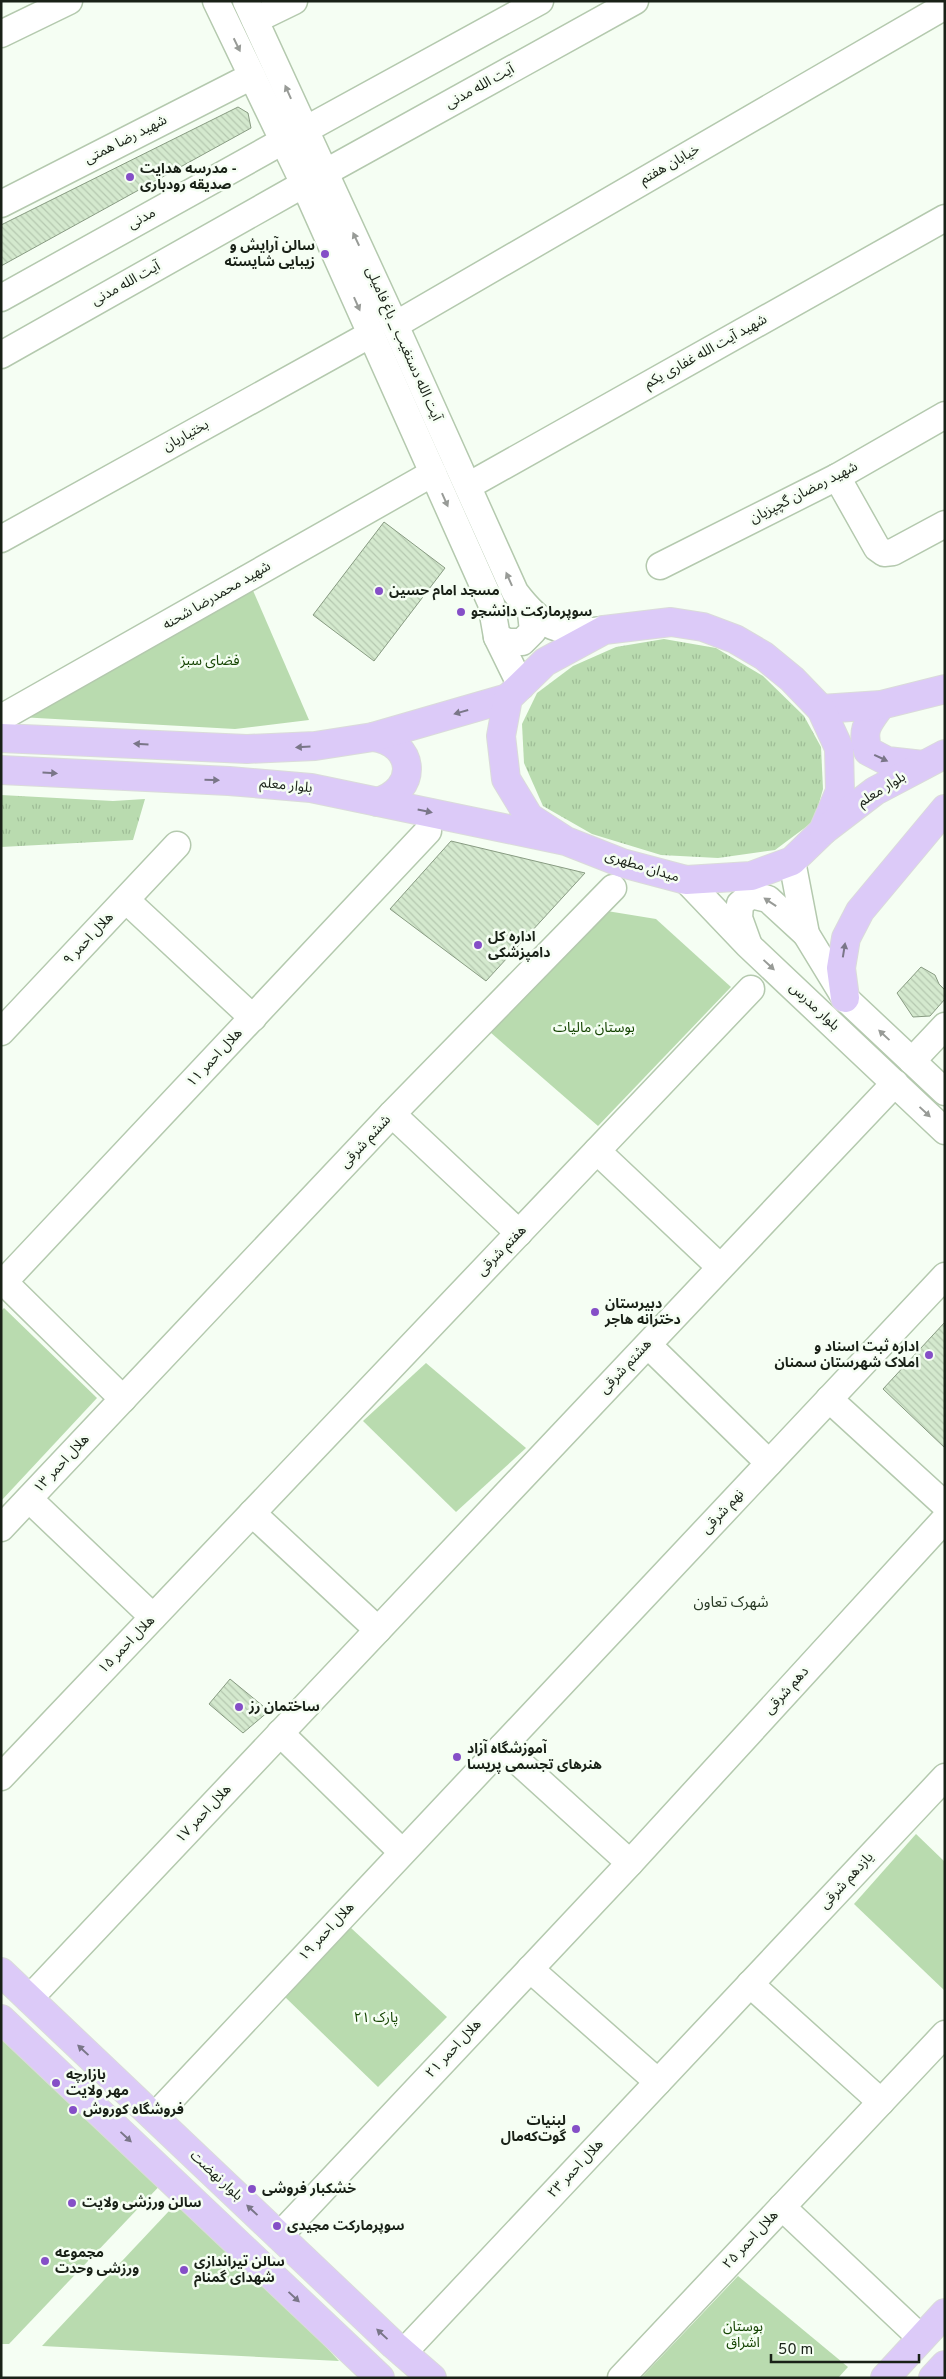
<svg xmlns="http://www.w3.org/2000/svg" width="946" height="2379" viewBox="0 0 946 2379" font-family="Overpass,'Noto Sans Arabic',sans-serif">
  <defs>
    <pattern id="grass-tufts" width="24" height="20" patternUnits="userSpaceOnUse" patternTransform="scale(1.25)"><rect width="24" height="20" fill="#b9dbaf"/><path d="M3 7l-1-3M5 7V3M7 7l1-3M15 17l-1-3M17 17v-4M19 17l1-3" fill="none" stroke="#9ebc96"/></pattern>
    <pattern id="building-back-hatch" width="6" height="6" patternUnits="userSpaceOnUse" patternTransform="scale(1.25)"><rect width="6" height="6" fill="#d4e9ce"/><path d="M-1 5l2 2M0 0l6 6M5-1l2 2" fill="none" stroke="#b5c8b0"/></pattern>
  </defs>
  <rect width="100%" height="100%" fill="#f5fef3"/>
  <g fill="url(#grass-tufts)">
    <path d="M 664,639 L 716,648 L 763,676 L 804,716 L 821,747 L 823,789 L 814,821 L 775,850 L 718,858 L 661,855 L 592,834 L 543,806 L 524,763 L 522,724 L 537,693 L 573,666 L 616,647 Z"/>
    <path d="M 1,795 L 113,801 L 145,799 L 133,840 L 1,847 Z"/>
  </g>
  <g fill="#b9dbaf">
    <path d="M 242,565 L 309,720 L 235,729 L 1,716 L 1,705 Z"/>
    <path d="M 607,911 L 656,919 L 731,987 L 598,1126 L 490,1032 Z"/>
    <path d="M 4,1308 L 97,1398 L 1,1501 L 1,1311 Z"/>
    <path d="M 426,1363 L 526,1448 L 456,1512 L 363,1421 Z"/>
    <path d="M 916,1834 L 945,1862 L 945,1991 L 854,1904 Z"/>
    <path d="M 351,1928 L 447,2017 L 378,2087 L 285,1997 Z"/>
    <path d="M 1,2019 L 168,2177 L 9,2344 L 1,2344 Z"/>
    <path d="M 185,2194 L 339,2361 L 42,2346 Z"/>
    <path d="M 738,2276 L 848,2367 L 838,2378 L 641,2378 Z"/>
  </g>
  <g fill="url(#building-back-hatch)" stroke="#889b82">
    <path d="M 238,107 L 248,113 L 251,128 L 1,266 L 1,225 Z"/>
    <path d="M 384,522 L 445,568 L 374,661 L 313,615 Z"/>
    <path d="M 451,841 L 585,873 L 486,981 L 390,909 Z"/>
    <path d="M 921,967 L 935,975 L 939,984 L 945,990 L 945,999 L 930,1016 L 913,1017 L 897,993 Z"/>
    <path d="M 945,1322 L 945,1448 L 883,1389 Z"/>
    <path d="M 230,1679 L 269,1711 L 243,1733 L 209,1704 Z"/>
  </g>
  <g fill="none" stroke-linecap="round" stroke-linejoin="round">
    <defs>
      <g id="minor">
        <path d="M 216,1 L 304,184 L 491,603 L 497,637 L 521,686"/>
        <path d="M 246,1 L 395,325 L 515,592 C 542,628 560,635 604,630"/>
        <path d="M 255,20 L 294,1"/>
        <path d="M 1,34 L 69,1"/>
        <path d="M 305,130 L 540,1"/>
        <path d="M 326,172 L 635,1"/>
        <path d="M 1,204 L 252,76"/>
        <path d="M 1,298 L 283,141"/>
        <path d="M 395,325 L 945,6"/>
        <path d="M 1,355 L 304,184"/>
        <path d="M 837,477 L 877,548 L 884,553 L 893,552 L 945,524"/>
        <path d="M 468,486 L 945,218"/>
        <path d="M 1,539 L 371,334"/>
        <path d="M 660,566 L 837,477 L 945,415"/>
        <path d="M 497,637 L 508,642 L 522,642 L 533,631 L 531,613"/>
        <path d="M 1,718 L 433,473"/>
        <path d="M 792,861 L 806,934 L 845,998 L 945,1092"/>
        <path d="M 686,880 L 748,945 L 945,1131"/>
        <path d="M 126,900 L 253,1018"/>
        <path d="M 748,943 L 739,918 L 740,904 L 751,895 L 768,899 L 806,934"/>
        <path d="M 1,1032 L 177,845"/>
        <path d="M 912,1061 L 945,1026"/>
        <path d="M 392,1114 L 519,1233"/>
        <path d="M 597,1151 L 720,1267"/>
        <path d="M 4,1282 L 123,1399"/>
        <path d="M 1,1285 L 428,831"/>
        <path d="M 648,1345 L 769,1463"/>
        <path d="M 829,1399 L 945,1505"/>
        <path d="M 29,1499 L 153,1617"/>
        <path d="M 252,1513 L 378,1630"/>
        <path d="M 1,1528 L 392,1114 L 613,888"/>
        <path d="M 280,1733 L 402,1852"/>
        <path d="M 502,1747 L 630,1863"/>
        <path d="M 1,1777 L 751,989"/>
        <path d="M 530,1969 L 658,2082"/>
        <path d="M 750,1984 L 881,2102"/>
        <path d="M 29,1999 L 895,1083"/>
        <path d="M 154,2117 L 945,1276"/>
        <path d="M 782,2207 L 921,2338"/>
        <path d="M 279,2236 L 630,1863 L 945,1519"/>
        <path d="M 403,2353 L 945,1777"/>
        <path d="M 621,2378 L 945,2034"/>
      </g>
      <g id="major">
        <path d="M 881,705 C 868,723 861,729 868,751 L 887,761 L 923,765"/>
        <path d="M 821,709 L 881,705 L 945,689"/>
        <path d="M 373,737 C 416,743 419,790 377,802"/>
        <path d="M 1,738 L 247,749 L 315,746 L 373,737 L 508,698"/>
        <path d="M 1,770 L 229,781 L 311,788 L 566,841 L 622,863 L 686,880 L 751,876 L 792,861 L 823,831 L 840,791 L 839,748 L 821,709 L 792,679 L 764,656 L 735,639 L 703,627 L 671,622 L 604,630 L 545,662 L 508,698 L 501,736 L 506,779 L 529,817 L 566,841"/>
        <path d="M 824,830 L 875,791 L 945,754"/>
        <path d="M 845,998 L 841,968 L 846,938 L 860,911 L 945,809"/>
        <path d="M 1,1972 L 394,2345 L 432,2378"/>
        <path d="M 1,2019 L 380,2378"/>
        <path d="M 885,2378 L 945,2313"/>
        <path d="M 933,2378 L 945,2365"/>
      </g>
    </defs>
    <use href="#minor" stroke="#b4c9ae" stroke-width="29"/>
    <use href="#major" stroke="#dadbda" stroke-width="30"/>
    <use href="#minor" stroke="#fff" stroke-width="26"/>
    <use href="#major" stroke="#dccaf8" stroke-width="28"/>
  </g>
  <defs><path id="oneway-solid" d="M-6-.8H1V-3.2L6.5 0L1 3.2V.8H-6Z" transform="scale(1.25)"/></defs>
  <g fill="#989b97">
    <use href="#oneway-solid" transform="translate(237 45) rotate(64)"/>
    <use href="#oneway-solid" transform="translate(288 92) rotate(-114)"/>
    <use href="#oneway-solid" transform="translate(356 239) rotate(-115)"/>
    <use href="#oneway-solid" transform="translate(357 304) rotate(66)"/>
    <use href="#oneway-solid" transform="translate(445 500) rotate(66)"/>
    <use href="#oneway-solid" transform="translate(509 579) rotate(-114)"/>
    <use href="#oneway-solid" transform="translate(770 902) rotate(-146)"/>
    <use href="#oneway-solid" transform="translate(769 965) rotate(43)"/>
    <use href="#oneway-solid" transform="translate(884 1035) rotate(-137)"/>
    <use href="#oneway-solid" transform="translate(925 1112) rotate(43)"/>
  </g>
  <g fill="#7a7688">
    <use href="#oneway-solid" transform="translate(461 712) rotate(164)"/>
    <use href="#oneway-solid" transform="translate(141 744) rotate(-177)"/>
    <use href="#oneway-solid" transform="translate(303 747) rotate(177)"/>
    <use href="#oneway-solid" transform="translate(881 758) rotate(25)"/>
    <use href="#oneway-solid" transform="translate(50 773) rotate(3)"/>
    <use href="#oneway-solid" transform="translate(212 780) rotate(2)"/>
    <use href="#oneway-solid" transform="translate(425 811) rotate(12)"/>
    <use href="#oneway-solid" transform="translate(844 950) rotate(-81)"/>
    <use href="#oneway-solid" transform="translate(83 2050) rotate(-137)"/>
    <use href="#oneway-solid" transform="translate(126 2137) rotate(43)"/>
    <use href="#oneway-solid" transform="translate(252 2210) rotate(-137)"/>
    <use href="#oneway-solid" transform="translate(294 2297) rotate(43)"/>
    <use href="#oneway-solid" transform="translate(382 2334) rotate(-137)"/>
  </g>
  <g fill="#854fc7" stroke="#f5fef3" stroke-width="2">
    <circle cx="130" cy="177" r="5"/>
    <circle cx="325" cy="254" r="5"/>
    <circle cx="379" cy="591" r="5"/>
    <circle cx="461" cy="612" r="5"/>
    <circle cx="478" cy="945" r="5"/>
    <circle cx="595" cy="1312" r="5"/>
    <circle cx="929" cy="1355" r="5"/>
    <circle cx="239" cy="1707" r="5"/>
    <circle cx="457" cy="1757" r="5"/>
    <circle cx="56" cy="2083" r="5"/>
    <circle cx="73" cy="2110" r="5"/>
    <circle cx="576" cy="2129" r="5"/>
    <circle cx="252" cy="2189" r="5"/>
    <circle cx="72" cy="2203" r="5"/>
    <circle cx="277" cy="2226" r="5"/>
    <circle cx="45" cy="2261" r="5"/>
    <circle cx="184" cy="2270" r="5"/>
  </g>
  <g text-anchor="middle" dominant-baseline="central" stroke-width="5" stroke-linejoin="round" paint-order="stroke">
    <g font-size="14" fill="#192117" stroke="#f5fef3">
      <text transform="translate(480 87) rotate(-29)">آیت الله مدنی</text>
      <text transform="translate(126 140) rotate(-27)">شهید رضا همتی</text>
      <text transform="translate(670 165) rotate(-30)">خیابان هفتم</text>
      <text transform="translate(142 219) rotate(-29)">مدنی</text>
      <text transform="translate(126 284) rotate(-29)">آیت الله مدنی</text>
      <text transform="translate(403 344) rotate(66)">آیت الله دستغیب _ باغ فامیلی</text>
      <text transform="translate(706 352) rotate(-29)">شهید آیت الله غفاری یکم</text>
      <text transform="translate(186 436) rotate(-29)">بختیاریان</text>
      <text transform="translate(804 493) rotate(-27)">شهید رمضان گچپزیان</text>
      <text transform="translate(217 596) rotate(-30)">شهید محمدرضا شحنه</text>
      <text transform="translate(286 786) rotate(6)">بلوار معلم</text>
      <text transform="translate(882 790) rotate(-32)">بلوار معلم</text>
      <text transform="translate(642 867) rotate(17)">میدان مطهری</text>
      <text transform="translate(89 939) rotate(-47)">هلال احمر ۹</text>
      <text transform="translate(814 1007) rotate(43)">بلوار مدرس</text>
      <text transform="translate(215 1058) rotate(-47)">هلال احمر ۱۱</text>
      <text transform="translate(366 1142) rotate(-47)">ششم شرقی</text>
      <text transform="translate(502 1251) rotate(-46)">هفتم شرقی</text>
      <text transform="translate(626 1367) rotate(-47)">هشتم شرقی</text>
      <text transform="translate(62 1464) rotate(-47)">هلال احمر ۱۳</text>
      <text transform="translate(723 1512) rotate(-47)">نهم شرقی</text>
      <text transform="translate(127 1645) rotate(-46)">هلال احمر ۱۵</text>
      <text transform="translate(787 1691) rotate(-48)">دهم شرقی</text>
      <text transform="translate(204 1814) rotate(-47)">هلال احمر ۱۷</text>
      <text transform="translate(847 1881) rotate(-47)">یازدهم شرقی</text>
      <text transform="translate(327 1932) rotate(-47)">هلال احمر ۱۹</text>
      <text transform="translate(454 2049) rotate(-47)">هلال احمر ۲۱</text>
      <text transform="translate(576 2169) rotate(-47)">هلال احمر ۲۳</text>
      <text transform="translate(216 2176) rotate(43)">بلوار نهضت</text>
      <text transform="translate(751 2240) rotate(-47)">هلال احمر ۲۵</text>
    </g>
    <g font-size="14" font-weight="bold" fill="#192117" stroke="#f5fef3" text-anchor="start">
      <text x="140" y="169">مدرسه هدایت -<tspan x="140" dy="16">صدیقه رودباری</tspan></text>
      <text x="315" y="246" text-anchor="end">سالن آرایش و<tspan x="315" dy="16">زیبایی شایسته</tspan></text>
      <text x="389" y="591">مسجد امام حسین</text>
      <text x="471" y="612">سوپرمارکت دانشجو</text>
      <text x="488" y="937">اداره کل<tspan x="488" dy="16">دامپزشکی</tspan></text>
      <text x="605" y="1304">دبیرستان<tspan x="605" dy="16">دخترانه هاجر</tspan></text>
      <text x="919" y="1347" text-anchor="end">اداره ثبت اسناد و<tspan x="919" dy="16">املاک شهرستان سمنان</tspan></text>
      <text x="249" y="1707">ساختمان رز</text>
      <text x="467" y="1749">آموزشگاه آزاد<tspan x="467" dy="16">هنرهای تجسمی پریسا</tspan></text>
      <text x="66" y="2075">بازارچه<tspan x="66" dy="16">مهر ولایت</tspan></text>
      <text x="83" y="2110">فروشگاه کوروش</text>
      <text x="566" y="2121" text-anchor="end">لبنیات<tspan x="566" dy="16">گوت‌که‌مال</tspan></text>
      <text x="262" y="2189">خشکبار فروشی</text>
      <text x="82" y="2203">سالن ورزشی ولایت</text>
      <text x="287" y="2226">سوپرمارکت مجیدی</text>
      <text x="55" y="2253">مجموعه<tspan x="55" dy="16">ورزشی وحدت</tspan></text>
      <text x="194" y="2262">سالن تیراندازی<tspan x="194" dy="16">شهدای گمنام</tspan></text>
    </g>
    <g font-size="14" fill="#144300" stroke="#f5fef3">
      <text x="210" y="661">فضای سبز</text>
      <text x="594" y="1028">بوستان مالیات</text>
      <text x="376" y="2018">پارک ۲۱</text>
      <text x="743" y="2327">بوستان<tspan x="743" dy="16">اشراق</tspan></text>
    </g>
    <g font-size="15" fill="#273823" stroke="#f5fef3">
      <text x="731" y="1603">شهرک تعاون</text>
    </g>
  </g>
  <rect width="946" height="2379" fill="none" stroke="#192117" stroke-width="5"/>
  <path d="M771 2354v8h148v-8" fill="none" stroke="#192117" stroke-width="2.5"/>
  <text x="778" y="2354" font-size="15" fill="#192117" stroke="#f5fef3" stroke-width="4" paint-order="stroke">50 m</text>
</svg>
